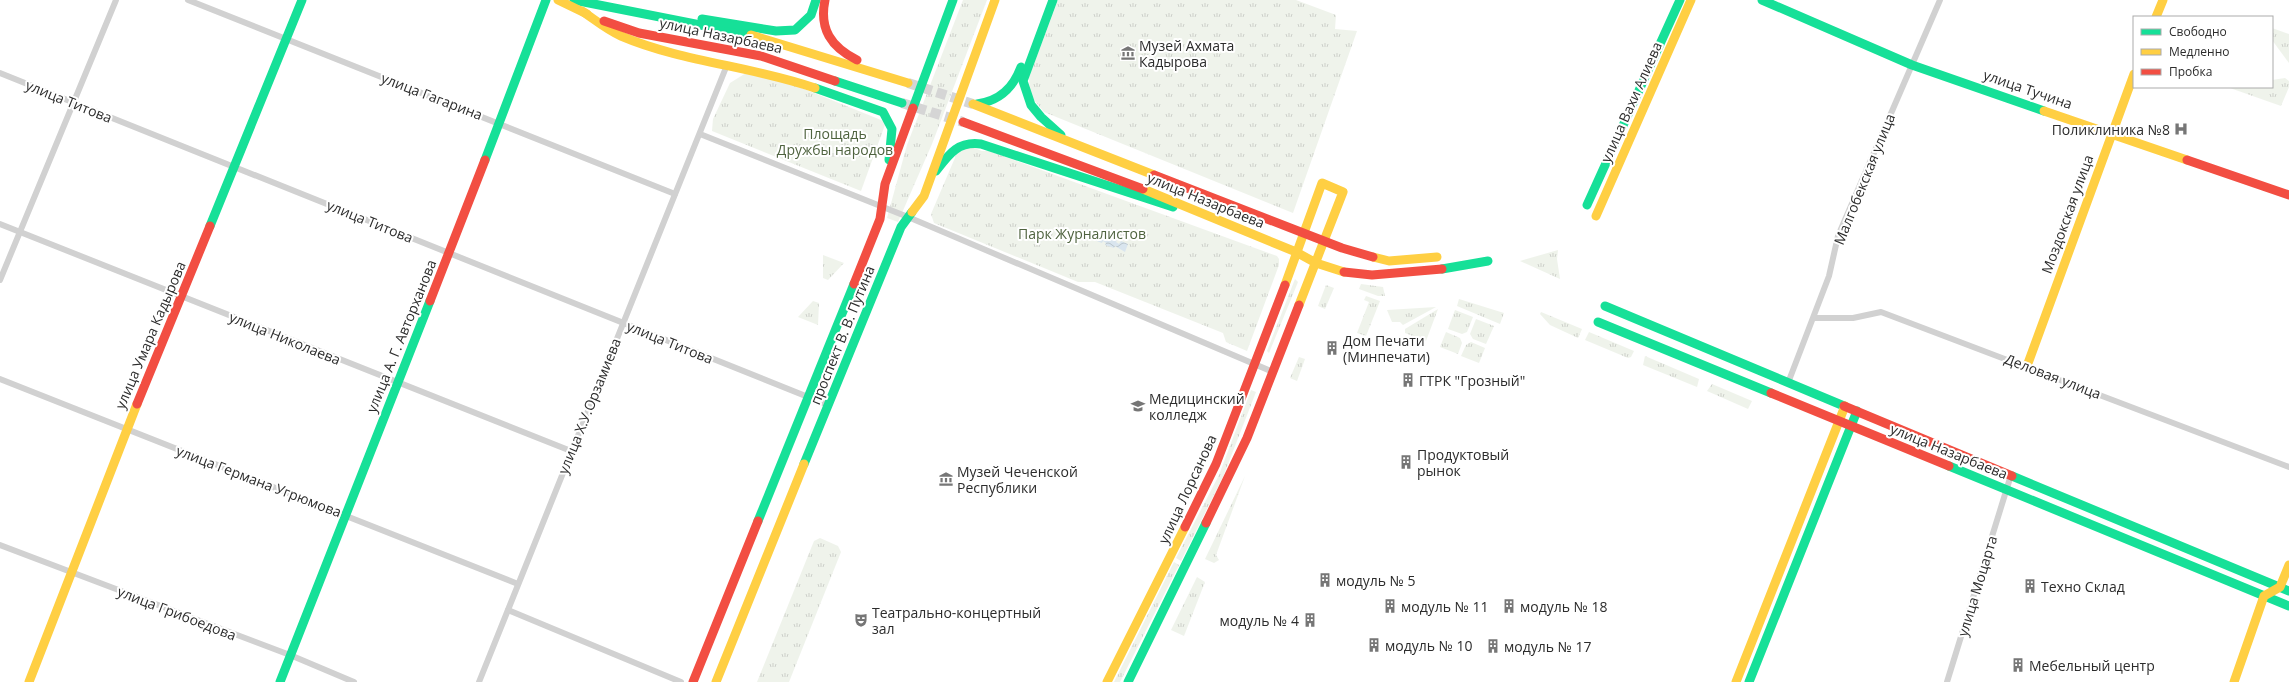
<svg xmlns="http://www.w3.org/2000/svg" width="2289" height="682" viewBox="0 0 2289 682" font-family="'Open Sans',sans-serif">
  <defs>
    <pattern id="grass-tufts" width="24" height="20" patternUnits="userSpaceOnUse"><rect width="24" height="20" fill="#eff3eb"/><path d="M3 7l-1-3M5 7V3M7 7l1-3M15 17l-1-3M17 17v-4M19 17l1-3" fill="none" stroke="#cdd0ca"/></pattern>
    <pattern id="water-waves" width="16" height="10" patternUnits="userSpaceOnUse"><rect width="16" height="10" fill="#d9e5ee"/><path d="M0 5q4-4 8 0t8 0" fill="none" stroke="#bac5cc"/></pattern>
  </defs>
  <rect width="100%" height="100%" fill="#fff"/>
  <g fill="url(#grass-tufts)">
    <path d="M 963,0 L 987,0 L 932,144 L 898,222 L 887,218 L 907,145 Z"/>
    <path d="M 1058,0 L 1296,0 L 1336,15 L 1335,29 L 1357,31 L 1293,213 L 1044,112 L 1030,95 L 1029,77 Z"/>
    <path d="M 2272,28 L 2289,34 L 2289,63 L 2272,40 Z"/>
    <path d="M 746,73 L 787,82 L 886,122 L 861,191 L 712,131 L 713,119 L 730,83 Z"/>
    <path d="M 2285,78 L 2289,81 L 2289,87 L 2281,106 L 2230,88 L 2272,87 L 2272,80 Z"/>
    <path d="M 964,144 L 982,151 L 989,151 L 1277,256 L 1279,259 L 1279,265 L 1247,351 L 1226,342 L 1223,333 L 1095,282 L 1078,282 L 934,223 L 931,214 L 960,146 Z"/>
    <path d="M 1558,250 L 1557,259 L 1560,279 L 1520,261 Z"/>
    <path d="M 823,255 L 844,263 L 828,280 L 823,278 Z"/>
    <path d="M 1295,279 L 1298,282 L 1269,353 L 1267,351 Z"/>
    <path d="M 1361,284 L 1383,287 L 1385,296 L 1378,296 L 1359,289 Z"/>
    <path d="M 1326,285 L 1334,288 L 1325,309 L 1318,306 Z"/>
    <path d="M 1366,296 L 1380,301 L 1366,336 L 1357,333 L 1369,302 L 1364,300 Z"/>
    <path d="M 1459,299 L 1504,313 L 1500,324 L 1457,306 Z"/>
    <path d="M 813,301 L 819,303 L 818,325 L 798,317 Z"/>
    <path d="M 1436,307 L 1403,325 L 1400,322 L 1392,322 L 1387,310 Z"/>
    <path d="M 1438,309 L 1426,341 L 1405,333 L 1405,329 Z"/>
    <path d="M 1455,310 L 1473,317 L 1467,332 L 1462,334 L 1448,329 Z"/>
    <path d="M 1541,312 L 1582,329 L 1578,338 L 1550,325 L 1540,314 Z"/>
    <path d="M 1476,319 L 1494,326 L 1486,344 L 1473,339 L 1470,334 Z"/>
    <path d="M 1446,332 L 1460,338 L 1462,343 L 1458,354 L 1440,347 Z"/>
    <path d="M 1589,332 L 1634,351 L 1631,357 L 1628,358 L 1585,340 Z"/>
    <path d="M 1471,342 L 1485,348 L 1479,363 L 1461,356 L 1466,345 Z"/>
    <path d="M 1645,356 L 1699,379 L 1697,387 L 1643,365 Z"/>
    <path d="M 1299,357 L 1305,359 L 1297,381 L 1290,378 Z"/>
    <path d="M 1712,384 L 1752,401 L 1748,409 L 1707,391 Z"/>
    <path d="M 1251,390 L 1256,392 L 1223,477 L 1181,561 L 1176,558 L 1219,475 Z"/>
    <path d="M 1245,476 L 1216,555 L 1219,560 L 1214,563 L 1205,559 Z"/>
    <path d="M 820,538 L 838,546 L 841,552 L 789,682 L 757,682 L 814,541 Z"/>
    <path d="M 1174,562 L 1179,565 L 1120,682 L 1114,682 Z"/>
    <path d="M 1197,577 L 1205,582 L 1184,636 L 1171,630 Z"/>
  </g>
  <path fill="url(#water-waves)" d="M 1097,232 L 1105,235 L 1104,238 L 1107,239 L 1108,236 L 1117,240 L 1116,242 L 1119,244 L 1121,241 L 1128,244 L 1125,252 L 1115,246 L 1114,248 L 1105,245 L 1106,243 L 1103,241 L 1102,243 L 1094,240 Z"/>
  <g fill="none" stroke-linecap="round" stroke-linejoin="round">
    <g stroke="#d5d5d5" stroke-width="10" stroke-dasharray="10 5" stroke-linecap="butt">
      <path d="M 908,83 L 973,104"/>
      <path d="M 902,103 L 963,122"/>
    </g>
    <g stroke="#d1d1d1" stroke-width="6">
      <path d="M 188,0 L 675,194"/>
      <path d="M 0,73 L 828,405"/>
      <path d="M 700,134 L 908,217 L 1273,372"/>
      <path d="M 0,224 L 571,451"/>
      <path d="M 0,280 L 116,0"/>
      <path d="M 1814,318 L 1853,318 L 1881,312 L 2289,467"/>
      <path d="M 0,379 L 518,584"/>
      <path d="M 1788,383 L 1829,276 L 1838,236 L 1940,0"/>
      <path d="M 0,545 L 290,655 L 354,682"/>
      <path d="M 508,610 L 681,682"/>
      <path d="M 479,682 L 727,65"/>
      <path d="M 1947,682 L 2011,475"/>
    </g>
    <g stroke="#16e098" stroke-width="9">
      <path d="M 574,0 L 751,35"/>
      <path d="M 1053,0 L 1023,81 L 1031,105 L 1041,117 L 1061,135"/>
      <path d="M 1762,0 L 1912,65 L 2044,111"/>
      <path d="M 702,19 L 776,31 L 795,30 L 811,15 L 816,0"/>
      <path d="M 835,81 L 902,103"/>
      <path d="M 815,88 L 883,112 L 892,129 L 889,160"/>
      <path d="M 977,104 C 1000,101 1013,88 1021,67"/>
      <path d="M 913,108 L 953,0"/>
      <path d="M 485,160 L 546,0"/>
      <path d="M 936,171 C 949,154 958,141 981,144 L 1173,207"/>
      <path d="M 1587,205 L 1680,0"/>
      <path d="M 210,226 L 302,0"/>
      <path d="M 1442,269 L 1488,261"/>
      <path d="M 1605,306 L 1844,406"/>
      <path d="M 1598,322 L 1771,393"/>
      <path d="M 804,464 L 901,227 L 912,212"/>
      <path d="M 1949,466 L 2289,606"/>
      <path d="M 2012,476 L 2289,591"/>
      <path d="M 758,521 L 854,284"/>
      <path d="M 280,682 L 430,301"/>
      <path d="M 1128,682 L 1206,523"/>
      <path d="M 1749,682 L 1857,411"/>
    </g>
    <g stroke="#ffcf43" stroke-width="9">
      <path d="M 558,0 L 587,14"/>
      <path d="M 582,11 C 594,19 607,30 621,36 C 682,62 752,66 815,88"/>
      <path d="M 2156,17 L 2163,0"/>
      <path d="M 751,35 L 908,83"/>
      <path d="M 973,104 L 1154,175"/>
      <path d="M 2044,111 L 2187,160"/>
      <path d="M 1143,189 L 1296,252 L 1316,263 L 1344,272"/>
      <path d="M 912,212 L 924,196 L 995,0"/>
      <path d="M 1596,216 L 1691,0"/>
      <path d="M 1373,257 L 1389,261 L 1437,257"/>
      <path d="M 1285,285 L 1322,183 L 1343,192 L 1299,305"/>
      <path d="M 2027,366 L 2134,74"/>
      <path d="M 29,682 L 137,404"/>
      <path d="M 716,682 L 804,464"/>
      <path d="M 1107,682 L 1185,527"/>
      <path d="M 1736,682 L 1845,406"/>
      <path d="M 2234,682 L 2264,596 L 2280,587 L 2289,565"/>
    </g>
    <g stroke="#f24e42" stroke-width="9">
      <path d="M 825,0 C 819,29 831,47 857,60"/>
      <path d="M 604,21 L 639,33 L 761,56 L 835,81"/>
      <path d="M 963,122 L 1143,189"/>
      <path d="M 2187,160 L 2289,195"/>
      <path d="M 1154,175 L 1342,248 L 1373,257"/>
      <path d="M 1344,272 L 1372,275 L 1442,269"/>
      <path d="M 854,284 L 880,219 L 885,184 L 913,108"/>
      <path d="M 430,301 L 485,160"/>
      <path d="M 1771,393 L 1949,466"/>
      <path d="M 137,404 L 210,226"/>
      <path d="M 1844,406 L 2012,476"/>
      <path d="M 1206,523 L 1247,438 L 1299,305"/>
      <path d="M 1185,527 L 1216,464 L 1285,285"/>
      <path d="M 693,682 L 758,521"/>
    </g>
  </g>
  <defs>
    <symbol id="museum-bare" viewBox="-9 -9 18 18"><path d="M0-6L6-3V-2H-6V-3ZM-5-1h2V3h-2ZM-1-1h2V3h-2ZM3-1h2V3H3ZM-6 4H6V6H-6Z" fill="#767676" stroke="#fff" stroke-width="2.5" paint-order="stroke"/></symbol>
    <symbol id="hospital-bare" viewBox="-9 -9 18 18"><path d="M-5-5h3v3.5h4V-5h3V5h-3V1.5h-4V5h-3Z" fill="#767676" stroke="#fff" stroke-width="2.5" paint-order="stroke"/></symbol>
    <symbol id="building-bare" viewBox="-9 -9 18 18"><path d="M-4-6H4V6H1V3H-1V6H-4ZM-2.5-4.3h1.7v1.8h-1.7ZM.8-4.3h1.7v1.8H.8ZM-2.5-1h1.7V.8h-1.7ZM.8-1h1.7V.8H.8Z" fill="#767676" stroke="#fff" stroke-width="2.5" paint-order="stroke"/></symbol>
    <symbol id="university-bare" viewBox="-9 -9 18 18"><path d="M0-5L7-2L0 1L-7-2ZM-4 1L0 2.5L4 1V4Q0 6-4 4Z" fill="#767676" stroke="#fff" stroke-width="2.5" paint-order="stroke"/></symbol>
    <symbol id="theatre-bare" viewBox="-9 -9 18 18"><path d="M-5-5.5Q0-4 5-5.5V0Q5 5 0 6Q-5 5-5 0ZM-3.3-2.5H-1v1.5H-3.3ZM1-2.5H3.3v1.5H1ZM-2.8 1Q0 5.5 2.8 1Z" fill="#767676" stroke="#fff" stroke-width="2.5" paint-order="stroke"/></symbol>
  </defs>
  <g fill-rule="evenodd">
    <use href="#museum-bare" x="1118" y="43" width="20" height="20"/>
    <use href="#hospital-bare" x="2171" y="119" width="20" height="20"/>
    <use href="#building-bare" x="1322" y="338" width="20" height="20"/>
    <use href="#building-bare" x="1398" y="370" width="20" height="20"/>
    <use href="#university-bare" x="1128" y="396" width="20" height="20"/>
    <use href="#building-bare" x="1396" y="452" width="20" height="20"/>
    <use href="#museum-bare" x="936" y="469" width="20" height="20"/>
    <use href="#building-bare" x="1315" y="570" width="20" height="20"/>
    <use href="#building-bare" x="2020" y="576" width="20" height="20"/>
    <use href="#building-bare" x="1380" y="596" width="20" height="20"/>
    <use href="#building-bare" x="1499" y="596" width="20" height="20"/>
    <use href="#theatre-bare" x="851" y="610" width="20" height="20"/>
    <use href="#building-bare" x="1300" y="610" width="20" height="20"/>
    <use href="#building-bare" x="1364" y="635" width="20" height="20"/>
    <use href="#building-bare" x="1483" y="636" width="20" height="20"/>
    <use href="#building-bare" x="2008" y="655" width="20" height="20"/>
  </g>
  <g text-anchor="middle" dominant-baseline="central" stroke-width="4" stroke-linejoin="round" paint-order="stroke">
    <g font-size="14" fill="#2c2c2c" stroke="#fff">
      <text transform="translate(721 35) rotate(12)">улица Назарбаева</text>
      <text transform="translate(2028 89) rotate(19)">улица Тучина</text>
      <text transform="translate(432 96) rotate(21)">улица Гагарина</text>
      <text transform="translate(69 101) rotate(22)">улица Титова</text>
      <text transform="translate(1631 102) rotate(-66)">улица Вахи Алиева</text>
      <text transform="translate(1864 179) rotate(-68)">Малгобекская улица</text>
      <text transform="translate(1206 200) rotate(22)">улица Назарбаева</text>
      <text transform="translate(2067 214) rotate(-70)">Моздокская улица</text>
      <text transform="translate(370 221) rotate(22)">улица Титова</text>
      <text transform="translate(150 335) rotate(-67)">улица Умара Кадырова</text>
      <text transform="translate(842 335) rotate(-68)">проспект В. В. Путина</text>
      <text transform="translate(401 336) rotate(-68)">улица А. Г. Авторханова</text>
      <text transform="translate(285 338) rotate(22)">улица Николаева</text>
      <text transform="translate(670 342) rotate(22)">улица Титова</text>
      <text transform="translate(2053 376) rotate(21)">Деловая улица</text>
      <text transform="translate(589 406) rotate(-68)">улица Х.У.Орзамиева</text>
      <text transform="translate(1949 451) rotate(22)">улица Назарбаева</text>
      <text transform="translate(259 481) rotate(21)">улица Германа Угрюмова</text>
      <text transform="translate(1187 489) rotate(-65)">улица Лорсанова</text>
      <text transform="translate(1977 586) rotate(-73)">улица Моцарта</text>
      <text transform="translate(177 613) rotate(21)">улица Грибоедова</text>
    </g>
    <g font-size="14" fill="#2c2c2c" stroke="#fff" text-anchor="start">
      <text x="1139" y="45">Музей Ахмата<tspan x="1139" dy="16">Кадырова</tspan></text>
      <text x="2170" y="129" text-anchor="end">Поликлиника №8</text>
      <text x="1343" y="340">Дом Печати<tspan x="1343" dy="16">(Минпечати)</tspan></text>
      <text x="1419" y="380">ГТРК "Грозный"</text>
      <text x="1149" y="398">Медицинский<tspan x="1149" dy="16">колледж</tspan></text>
      <text x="1417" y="454">Продуктовый<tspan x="1417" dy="16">рынок</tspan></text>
      <text x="957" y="471">Музей Чеченской<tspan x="957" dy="16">Республики</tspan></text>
      <text x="1336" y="580">модуль № 5</text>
      <text x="2041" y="586">Техно Склад</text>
      <text x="1401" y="606">модуль № 11</text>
      <text x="1520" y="606">модуль № 18</text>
      <text x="872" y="612">Театрально-концертный<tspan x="872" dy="16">зал</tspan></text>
      <text x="1299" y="620" text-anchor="end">модуль № 4</text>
      <text x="1385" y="645">модуль № 10</text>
      <text x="1504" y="646">модуль № 17</text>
      <text x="2029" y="665">Мебельный центр</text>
    </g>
    <g font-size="14" fill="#4f633f" stroke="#fff">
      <text x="835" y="133">Площадь<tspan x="835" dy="16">Дружбы народов</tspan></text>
      <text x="1082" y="233">Парк Журналистов</text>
    </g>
  </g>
  <rect x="2133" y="16" width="140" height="72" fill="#ffffff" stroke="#ababab"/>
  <rect x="2141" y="29" width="20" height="6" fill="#16e098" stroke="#ababab"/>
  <text x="2169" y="36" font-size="12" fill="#2c2c2c">Свободно</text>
  <rect x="2141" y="49" width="20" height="6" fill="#ffcf43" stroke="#ababab"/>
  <text x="2169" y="56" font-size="12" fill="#2c2c2c">Медленно</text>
  <rect x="2141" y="69" width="20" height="6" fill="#f24e42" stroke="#ababab"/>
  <text x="2169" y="76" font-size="12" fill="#2c2c2c">Пробка</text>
</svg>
